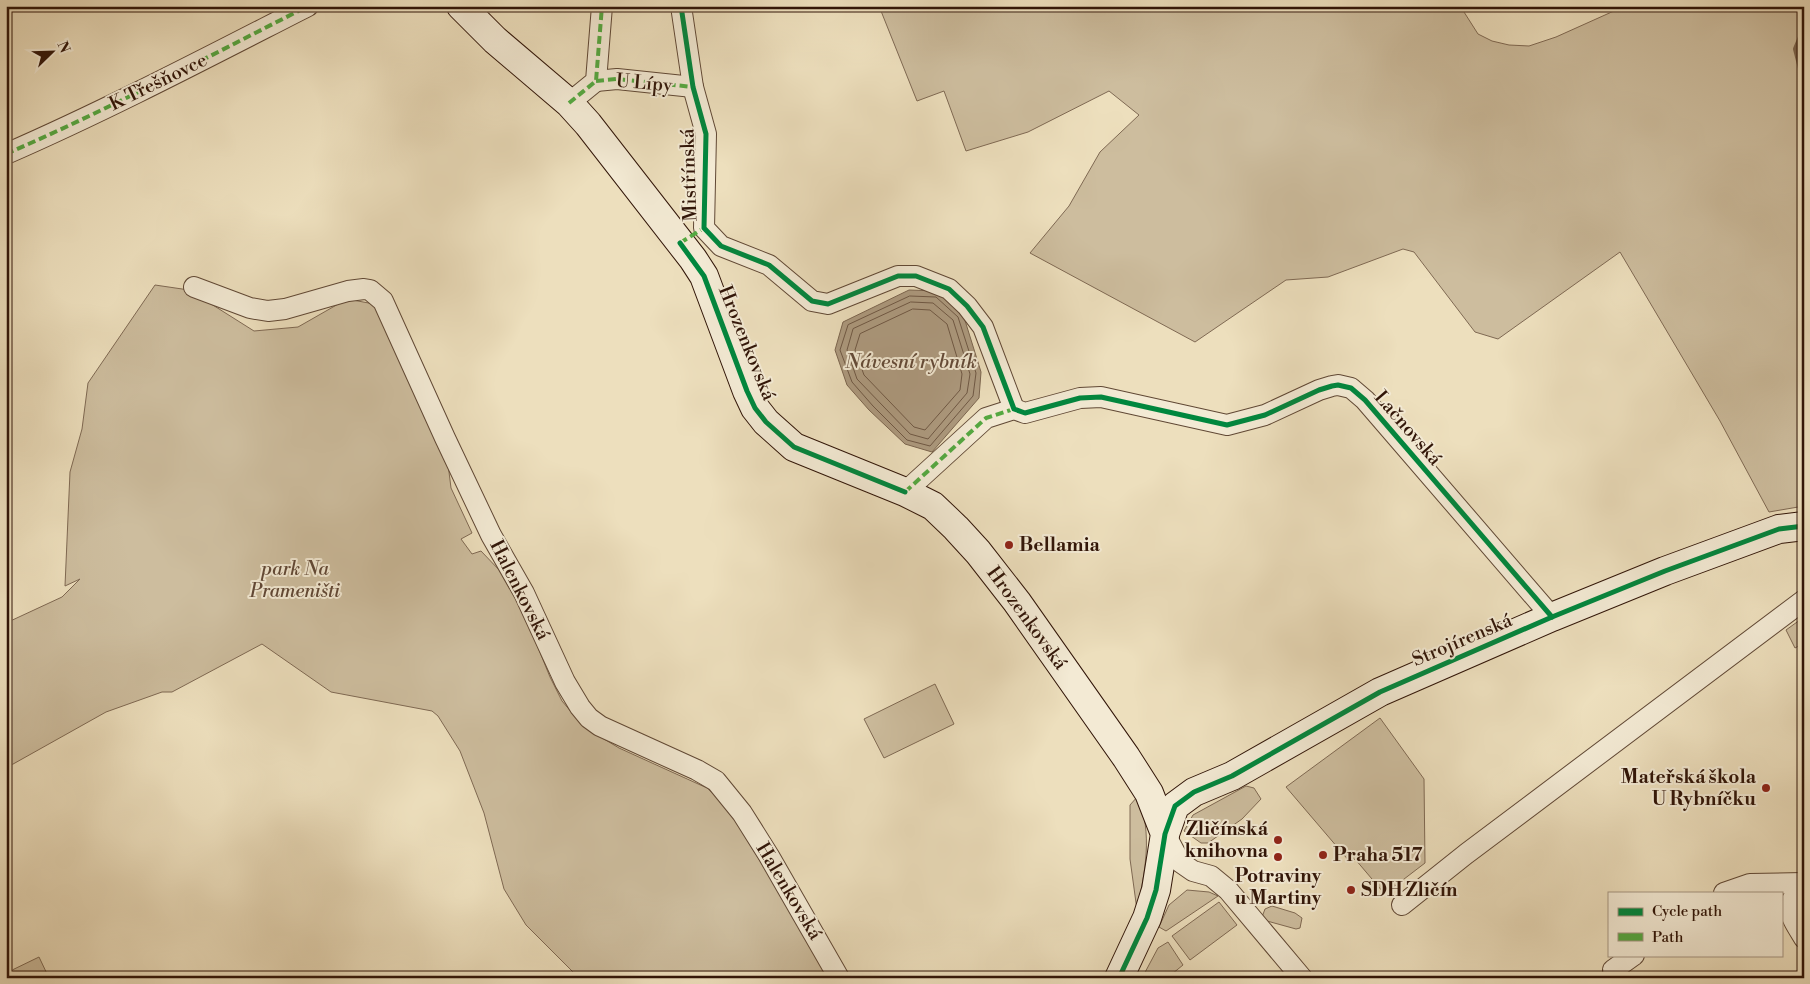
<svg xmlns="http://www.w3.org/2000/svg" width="1810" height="984" viewBox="0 0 1810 984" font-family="'Libre Bodoni',serif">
  <rect width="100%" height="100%" fill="#eddfbd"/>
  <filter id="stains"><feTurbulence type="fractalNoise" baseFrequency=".004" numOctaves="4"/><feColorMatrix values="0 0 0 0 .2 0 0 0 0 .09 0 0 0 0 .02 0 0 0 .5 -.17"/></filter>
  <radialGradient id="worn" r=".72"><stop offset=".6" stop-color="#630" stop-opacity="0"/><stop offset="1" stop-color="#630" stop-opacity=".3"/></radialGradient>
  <g fill="#cdbd9e" stroke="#7f6953">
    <path d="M 879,6 L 1463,6 L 1464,12 L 1478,34 L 1492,41 L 1509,45 L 1529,46 L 1556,37 L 1625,6 L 1804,6 L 1804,506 L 1769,512 L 1720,421 L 1620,252 L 1498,339 L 1475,332 L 1414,252 L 1403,249 L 1328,277 L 1286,280 L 1195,342 L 1030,253 L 1069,206 L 1100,152 L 1139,115 L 1109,91 L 1028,132 L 966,151 L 944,91 L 917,101 Z"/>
    <path d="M 155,285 L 189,290 L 254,331 L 298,327 L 347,299 L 374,304 L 448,464 L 451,488 L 472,533 L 461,539 L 472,554 L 481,551 L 502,573 L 517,596 L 550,677 L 562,701 L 584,727 L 619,748 L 707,788 C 729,805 742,833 757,856 C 781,896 806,937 829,978 L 579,978 L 526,925 L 504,889 L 484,813 L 460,751 L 438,716 L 432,711 L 331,692 L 262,644 L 172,692 L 162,692 L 106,712 L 6,768 L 6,623 L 62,597 L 80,579 L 65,586 L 70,472 L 82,429 L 88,383 Z"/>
    <path d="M 1804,617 L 1804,643 L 1795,648 L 1786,630 Z"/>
    <path d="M 935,684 L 954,724 L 884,758 L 864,719 Z"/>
    <path d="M 1380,718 L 1424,779 L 1425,863 L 1391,889 L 1383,892 L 1355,859 L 1350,862 L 1286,787 Z"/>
    <path d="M 1246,786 L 1254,788 L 1261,799 L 1242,819 L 1208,843 L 1201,843 L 1184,831 L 1193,815 Z"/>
    <path d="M 1138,796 C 1153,835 1145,871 1137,910 L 1130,859 L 1130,805 Z"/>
    <path d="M 1187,890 L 1209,892 L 1218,896 L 1166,931 L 1159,927 L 1169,905 Z"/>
    <path d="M 1219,902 L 1237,925 L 1190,960 L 1172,936 Z"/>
    <path d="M 1272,906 L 1295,913 L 1302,918 L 1300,928 L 1296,929 L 1267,921 L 1262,917 L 1265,909 Z"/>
    <path d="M 1168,942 L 1183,965 L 1167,978 L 1142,978 L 1158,948 Z"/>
    <path d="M 39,957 L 49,978 L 6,978 L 6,973 Z"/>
  </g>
  <path fill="#ad9a7f" stroke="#7b654f" d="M 909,290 L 938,291 L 963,314 L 981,372 L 979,398 L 932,452 L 905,444 L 869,410 L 847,385 L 835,350 L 843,322 Z"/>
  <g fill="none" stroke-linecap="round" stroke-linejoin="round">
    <g stroke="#6f5844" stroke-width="1">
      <path d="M 910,296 L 936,297 L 958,317 L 976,373 L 973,396 L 930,446 L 907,440 L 873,406 L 852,382 L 840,350 L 848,325 Z"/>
      <path d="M 911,302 L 933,303 L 953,320 L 970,374 L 967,393 L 928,439 L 910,434 L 857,379 L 847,350 L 853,329 Z"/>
      <path d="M 913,309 L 930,310 L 947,324 L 962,374 L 960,390 L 925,430 L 914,427 L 864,375 L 855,350 L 860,334 Z"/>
    </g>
    <path stroke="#7b654f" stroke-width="6" d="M 1804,30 L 1796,49 L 1804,80"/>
    <defs>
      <g id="street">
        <path d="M 681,6 L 693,87 L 706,134 L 704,228 L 721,246 L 769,265 L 812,301 L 828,304 L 898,276 L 916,276 L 949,289 L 967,306 L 983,327 L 1014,409"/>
        <path d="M 596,81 L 617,79 L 693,87"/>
        <path d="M 569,103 L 596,81 L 602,6"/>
        <path d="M 6,154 C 109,109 208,57 308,6"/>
        <path d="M 194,287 L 250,308 L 268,311 L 285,309 L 348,291 L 364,289 L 370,290 L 383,301 L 445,438 L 491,535 L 524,593 L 565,682 L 580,707 L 589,718 L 600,726 L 697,770 L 716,781 L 742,813 L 769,856 L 839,978"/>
        <path d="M 905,492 L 986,418 L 1014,409 L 1025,413 L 1080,398 L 1101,397 L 1227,425 L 1265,415 L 1319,390 L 1332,386 L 1338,385 L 1351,388 L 1365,400 L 1552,617"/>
        <path d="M 1165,834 L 1180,862 L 1193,871 L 1211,876 L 1228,890 L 1302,978"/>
        <path d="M 1804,888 C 1780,904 1792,918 1804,938"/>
        <path d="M 1724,893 L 1750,884 L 1804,883"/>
        <path d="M 1402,905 L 1466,854 L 1804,600"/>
        <path d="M 1613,970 L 1634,955"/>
      </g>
      <g id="secondary">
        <path d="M 461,6 L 495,40 L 569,103 L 588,124 L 693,259 L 704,276 L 747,391 L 755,408 L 766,422 L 794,447 L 905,492 L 933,506 L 956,528 L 978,552 L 1017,602 L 1126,757 L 1149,793 L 1165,834 L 1156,890 L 1147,918 L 1119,978"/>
        <path d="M 1165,834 L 1175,806 L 1194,792 L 1232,776 L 1380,692 L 1552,617 L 1665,571 L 1779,529 L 1804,526"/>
      </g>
    </defs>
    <use href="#street" stroke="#604835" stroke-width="22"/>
    <use href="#secondary" stroke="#311508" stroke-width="30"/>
    <use href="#street" stroke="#f3ead4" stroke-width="20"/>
    <use href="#secondary" stroke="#f3ead4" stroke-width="28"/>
    <g stroke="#54a941" stroke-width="4" stroke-dasharray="8 4" stroke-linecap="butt">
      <path d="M 596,81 L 617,79 L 693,87"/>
      <path d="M 569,103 L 596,81 L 602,6"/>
      <path d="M 6,154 C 109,109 208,57 308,6"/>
      <path d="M 680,243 L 704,228"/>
      <path d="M 905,492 L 986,418 L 1014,409 L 1017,410"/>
    </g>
    <defs>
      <g id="cycleway">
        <path d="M 681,6 L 693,87 L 706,134 L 704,228 L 721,246 L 769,265 L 812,301 L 828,304 L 898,276 L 916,276 L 949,289 L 967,306 L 983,327 L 1014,409 L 1025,413 L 1080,398 L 1101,397 L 1227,425 L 1265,415 L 1319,390 L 1332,386 L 1338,385 L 1351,388 L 1365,400 L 1552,617"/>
        <path d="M 680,243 L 704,276 L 747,391 L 755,408 L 766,422 L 794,447 L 905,492"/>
        <path d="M 1119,978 L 1147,918 L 1156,890 L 1165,834 L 1175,806 L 1194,792 L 1232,776 L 1380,692 L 1552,617 L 1665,571 L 1779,529 L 1804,526"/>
      </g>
    </defs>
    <use href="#cycleway" stroke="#f3ead4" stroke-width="8"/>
    <use href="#cycleway" stroke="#00873e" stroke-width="5"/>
  </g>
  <g fill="#8f2418" stroke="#f3ead4" stroke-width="2">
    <circle cx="1009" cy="545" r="5"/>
    <circle cx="1766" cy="788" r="5"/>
    <circle cx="1278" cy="840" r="5"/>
    <circle cx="1323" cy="855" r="5"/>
    <circle cx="1278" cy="857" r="5"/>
    <circle cx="1351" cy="890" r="5"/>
  </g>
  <g text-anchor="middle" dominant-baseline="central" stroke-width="4" stroke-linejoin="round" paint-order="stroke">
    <g font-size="19" fill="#311508" stroke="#f3ead4">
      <text transform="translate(158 82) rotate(-26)">K Třešňovce</text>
      <text transform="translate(644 83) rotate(5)">U Lípy</text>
      <text transform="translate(689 175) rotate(-92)">Mistřínská</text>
      <text transform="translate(747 343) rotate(68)">Hrozenkovská</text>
      <text transform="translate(1408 428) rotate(49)">Lačnovská</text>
      <text transform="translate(520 590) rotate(63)">Halenkovská</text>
      <text transform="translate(1027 618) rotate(54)">Hrozenkovská</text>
      <text transform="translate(1462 640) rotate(-23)">Strojírenská</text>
      <text transform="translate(789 891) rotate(59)">Halenkovská</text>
    </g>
    <g font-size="19" font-weight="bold" fill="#311508" stroke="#f3ead4" text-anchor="start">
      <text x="1019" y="545">Bellamia</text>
      <text x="1756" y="777" text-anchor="end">Mateřská škola<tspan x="1756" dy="22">U Rybníčku</tspan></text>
      <text x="1268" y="829" text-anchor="end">Zličínská<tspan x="1268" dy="22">knihovna</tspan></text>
      <text x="1333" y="855">Praha 517</text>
      <text x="1278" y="876" text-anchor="middle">Potraviny<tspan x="1278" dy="22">u Martiny</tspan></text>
      <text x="1361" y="890">SDH Zličín</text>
    </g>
    <g font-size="19" font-style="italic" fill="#604735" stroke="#f3ead4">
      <text x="295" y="569">park Na<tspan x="295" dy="22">Prameništi</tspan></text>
    </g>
    <g font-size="20" font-style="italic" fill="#634a38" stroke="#f3ead4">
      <text x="911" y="362">Návesní rybník</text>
    </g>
  </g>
  <rect width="1810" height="984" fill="none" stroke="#eddfbd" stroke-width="25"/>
  <rect x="8" y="8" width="1795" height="969" fill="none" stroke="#311508" stroke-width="2.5"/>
  <rect x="12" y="12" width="1785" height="959" fill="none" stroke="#311508"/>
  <rect x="1608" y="892" width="175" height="65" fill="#f3ead4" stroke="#a59582"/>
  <rect x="1618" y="908" width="25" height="8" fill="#00873e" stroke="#a59582"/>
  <text x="1652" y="916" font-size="15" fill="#311508">Cycle path</text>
  <rect x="1618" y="933" width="25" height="8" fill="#54a941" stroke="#a59582"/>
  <text x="1652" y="942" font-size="15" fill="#311508">Path</text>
  <g transform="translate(52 52) rotate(67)" stroke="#f3ead4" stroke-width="4" paint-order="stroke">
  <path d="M0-4L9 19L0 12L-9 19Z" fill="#311508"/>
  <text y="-8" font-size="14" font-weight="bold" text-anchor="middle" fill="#311508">N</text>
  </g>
  <rect width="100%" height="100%" filter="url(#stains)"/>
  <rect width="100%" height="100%" fill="url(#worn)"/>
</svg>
